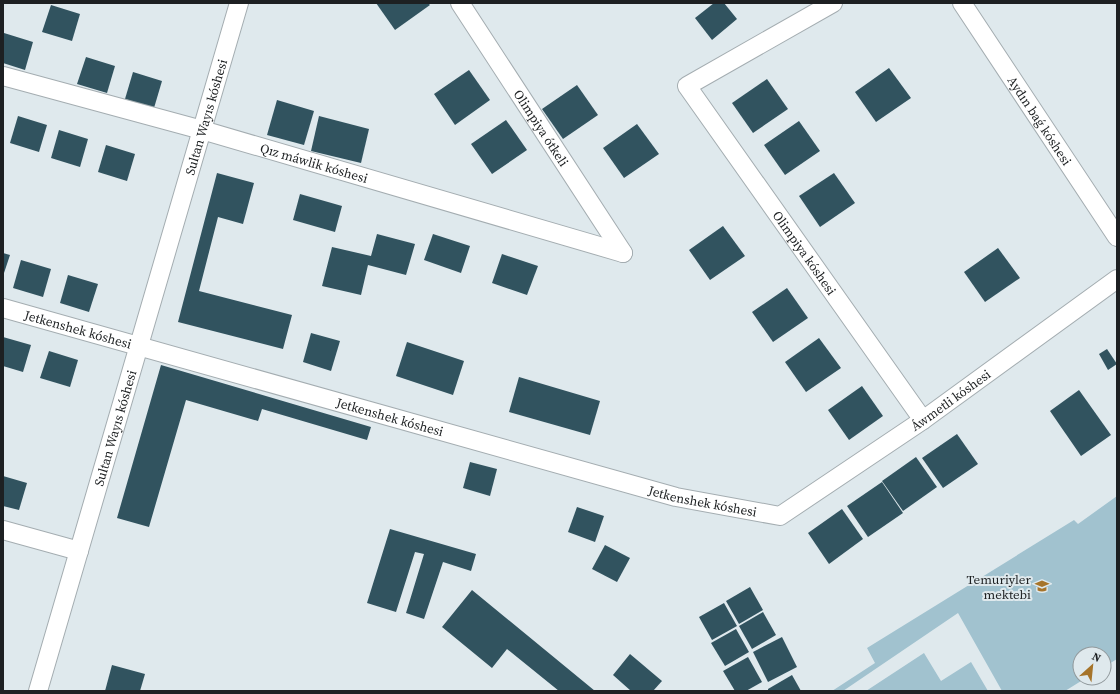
<svg xmlns="http://www.w3.org/2000/svg" width="1120" height="694" viewBox="0 0 1120 694" font-family="'Source Serif 4',serif">
  <rect width="100%" height="100%" fill="#dfe9ed"/>
  <g fill="#a1c2cf">
    <path d="M 1117,496 L 1117,659 L 1104,667 L 1104,654 L 1080,654 L 1080,678 L 1086,678 L 1065,691 L 1002,691 L 958,613 L 843,691 L 832,691 L 875,663 L 867,648 L 1074,520 L 1078,524 Z"/>
    <path d="M 924,653 L 941,681 L 971,662 L 988,691 L 866,691 Z"/>
  </g>
  <g fill="#31535f">
    <path d="M 376,3 L 428,3 L 430,5 L 395,30 Z"/>
    <path d="M 714,3 L 724,3 L 737,19 L 712,40 L 695,18 Z"/>
    <path d="M 51,5 L 80,14 L 72,41 L 42,32 Z"/>
    <path d="M 4,33 L 33,42 L 25,70 L 3,63 L 3,36 Z"/>
    <path d="M 86,57 L 115,66 L 107,93 L 77,84 Z"/>
    <path d="M 889,68 L 911,98 L 876,122 L 855,92 Z"/>
    <path d="M 469,70 L 490,100 L 455,125 L 434,94 Z"/>
    <path d="M 133,72 L 162,81 L 154,108 L 125,99 Z"/>
    <path d="M 767,79 L 788,109 L 753,133 L 732,103 Z"/>
    <path d="M 577,85 L 598,115 L 563,139 L 542,109 Z"/>
    <path d="M 277,100 L 314,111 L 304,145 L 267,135 Z"/>
    <path d="M 18,116 L 47,125 L 39,152 L 10,143 Z"/>
    <path d="M 319,116 L 369,129 L 361,163 L 311,151 Z"/>
    <path d="M 506,120 L 527,150 L 492,174 L 471,144 Z"/>
    <path d="M 799,121 L 820,151 L 785,175 L 764,145 Z"/>
    <path d="M 637,124 L 659,154 L 624,178 L 603,148 Z"/>
    <path d="M 59,130 L 88,139 L 80,167 L 51,158 Z"/>
    <path d="M 106,145 L 135,154 L 127,181 L 98,172 Z"/>
    <path d="M 217,173 L 254,183 L 243,224 L 218,217 L 199,291 L 292,315 L 283,349 L 178,322 Z"/>
    <path d="M 834,173 L 855,203 L 820,227 L 799,196 Z"/>
    <path d="M 300,194 L 342,206 L 335,232 L 293,220 Z"/>
    <path d="M 723,226 L 745,256 L 710,280 L 689,250 Z"/>
    <path d="M 377,234 L 415,244 L 406,275 L 368,265 L 361,295 L 322,286 L 332,247 L 371,256 Z"/>
    <path d="M 433,234 L 470,246 L 461,273 L 424,260 Z"/>
    <path d="M 998,248 L 1020,278 L 985,302 L 964,272 Z"/>
    <path d="M 3,253 L 10,255 L 3,276 Z"/>
    <path d="M 502,254 L 538,266 L 527,295 L 492,283 Z"/>
    <path d="M 21,260 L 51,269 L 43,297 L 13,288 Z"/>
    <path d="M 68,275 L 98,284 L 89,312 L 60,303 Z"/>
    <path d="M 787,288 L 808,318 L 773,342 L 752,312 Z"/>
    <path d="M 311,333 L 340,341 L 331,371 L 303,362 Z"/>
    <path d="M 3,337 L 31,345 L 23,372 L 3,366 Z"/>
    <path d="M 819,338 L 841,368 L 806,392 L 785,362 Z"/>
    <path d="M 407,342 L 464,361 L 453,395 L 396,376 Z"/>
    <path d="M 1107,349 L 1117,364 L 1108,370 L 1099,354 Z"/>
    <path d="M 49,351 L 78,360 L 70,387 L 40,378 Z"/>
    <path d="M 161,365 L 371,427 L 367,440 L 262,409 L 258,421 L 186,400 L 149,527 L 117,518 Z"/>
    <path d="M 519,377 L 600,401 L 590,435 L 509,412 Z"/>
    <path d="M 862,386 L 883,416 L 849,440 L 828,410 Z"/>
    <path d="M 1079,390 L 1111,435 L 1081,456 L 1050,411 Z"/>
    <path d="M 957,434 L 978,464 L 943,488 L 922,458 Z"/>
    <path d="M 916,457 L 937,487 L 903,511 L 882,481 Z"/>
    <path d="M 470,462 L 497,469 L 490,496 L 463,488 Z"/>
    <path d="M 3,476 L 27,483 L 19,510 L 3,506 Z"/>
    <path d="M 882,482 L 903,513 L 868,537 L 847,506 Z"/>
    <path d="M 577,507 L 604,516 L 595,542 L 568,532 Z"/>
    <path d="M 842,509 L 863,539 L 829,564 L 808,533 Z"/>
    <path d="M 390,529 L 476,554 L 471,571 L 443,562 L 424,619 L 406,613 L 424,554 L 415,552 L 396,612 L 367,603 Z"/>
    <path d="M 605,545 L 630,558 L 617,582 L 592,569 Z"/>
    <path d="M 750,587 L 763,610 L 739,624 L 726,601 Z"/>
    <path d="M 472,590 L 595,691 L 559,691 L 507,649 L 492,668 L 442,627 Z"/>
    <path d="M 724,603 L 737,626 L 712,640 L 699,617 Z"/>
    <path d="M 763,612 L 776,635 L 752,649 L 739,626 Z"/>
    <path d="M 736,629 L 749,652 L 725,666 L 711,643 Z"/>
    <path d="M 782,637 L 797,667 L 768,682 L 753,652 Z"/>
    <path d="M 630,654 L 662,681 L 653,691 L 631,691 L 613,675 Z"/>
    <path d="M 748,657 L 762,682 L 746,691 L 735,691 L 723,671 Z"/>
    <path d="M 112,665 L 145,674 L 140,691 L 105,691 Z"/>
    <path d="M 792,675 L 801,691 L 768,691 L 768,689 Z"/>
  </g>
  <g fill="none" stroke-linecap="round" stroke-linejoin="round">
    <defs>
      <g id="minor">
        <path id="s1" d="M 460,3 L 623,253"/>
        <path id="s2" d="M 833,3 L 687,86 L 923,420"/>
        <path id="s3" d="M 962,3 L 1117,237"/>
        <path id="s4" d="M 3,76 L 202,130 L 623,253"/>
        <path id="s5" d="M 3,308 L 676,497 L 780,516 L 923,420 L 1117,279"/>
        <path d="M 3,530 L 79,551"/>
        <path id="s6" d="M 38,691 L 239,3"/>
      </g>
    </defs>
    <use href="#minor" stroke="#a4adb1" stroke-width="20"/>
    <use href="#minor" stroke="#fff" stroke-width="18"/>
  </g>
  <defs>
    <symbol id="school-bare" viewBox="-9 -9 18 18"><path d="M0-5L7-2L0 1L-7-2ZM-4 1L0 2.5L4 1V4Q0 6-4 4Z" fill="#a6742a" stroke="#dfe9ed" stroke-width="2.5" paint-order="stroke"/></symbol>
  </defs>
  <g fill-rule="evenodd">
    <use href="#school-bare" x="1032" y="576" width="20" height="20"/>
  </g>
  <g text-anchor="middle" dominant-baseline="central" stroke-width="4" stroke-linejoin="round" paint-order="stroke">
    <g font-size="13" fill="#1d2022" stroke="#dfe9ed">
      <text stroke="none"><textPath href="#s6" startOffset="598">Sultan Wayıs kóshesi</textPath></text>
      <text stroke="none"><textPath href="#s3" startOffset="141">Aydın baǵ kóshesi</textPath></text>
      <text stroke="none"><textPath href="#s1" startOffset="149">Olimpiya ótkeli</textPath></text>
      <text stroke="none"><textPath href="#s4" startOffset="323">Qız máwlik kóshesi</textPath></text>
      <text stroke="none"><textPath href="#s2" startOffset="372">Olimpiya kóshesi</textPath></text>
      <text stroke="none"><textPath href="#s5" startOffset="78">Jetkenshek kóshesi</textPath></text>
      <text stroke="none"><textPath href="#s5" startOffset="1011">Áwmetli kóshesi</textPath></text>
      <text stroke="none"><textPath href="#s5" startOffset="402">Jetkenshek kóshesi</textPath></text>
      <text stroke="none"><textPath href="#s6" startOffset="274">Sultan Wayıs kóshesi</textPath></text>
      <text stroke="none"><textPath href="#s5" startOffset="726">Jetkenshek kóshesi</textPath></text>
    </g>
    <g font-size="13" fill="#1d2022" stroke="#dfe9ed" text-anchor="end">
      <text x="1031" y="579">Temuriyler<tspan x="1031" dy="15">mektebi</tspan></text>
    </g>
  </g>
  <rect width="1120" height="694" fill="none" stroke="#1d2022" stroke-width="8"/>
  <g transform="translate(1092 666) rotate(27)"><circle r="19" fill="#dfe9ed" stroke="#91999c"/>
  <path d="M0-3L7 15L0 10L-7 15Z" fill="#a6742a"/>
  <text y="-6" font-size="11" font-weight="bold" text-anchor="middle" fill="#1d2022">N</text>
  </g>
</svg>
